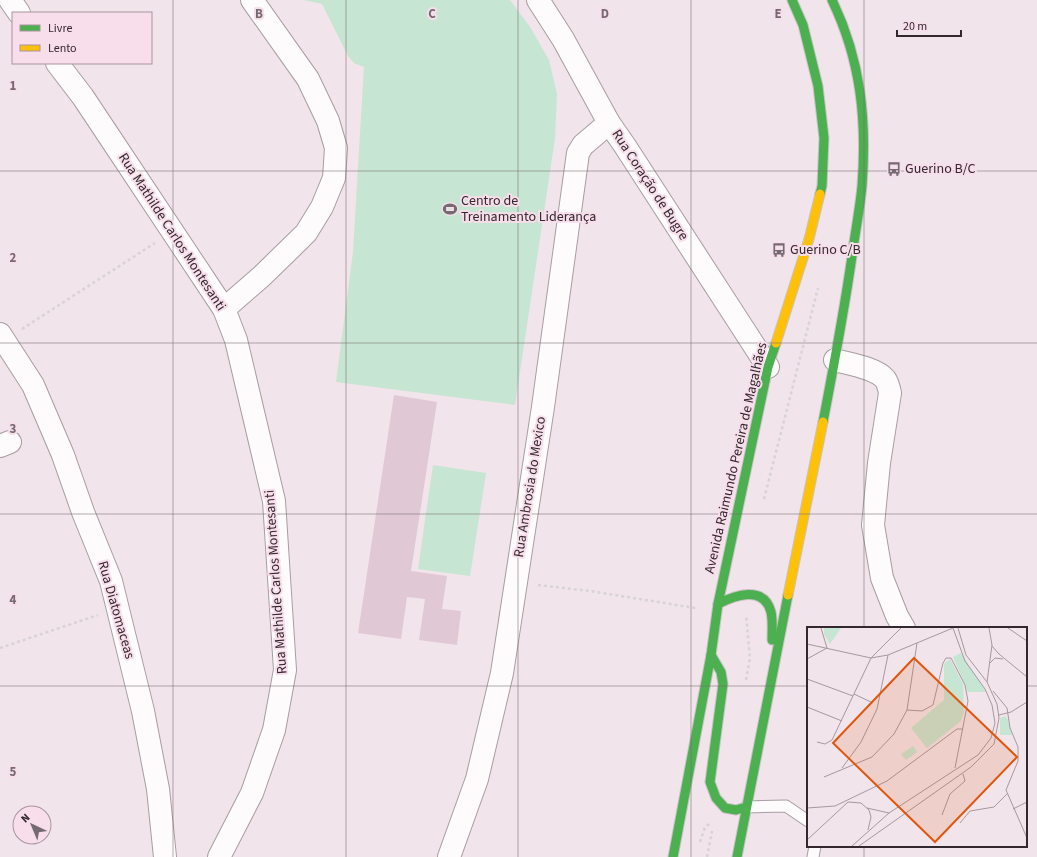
<svg xmlns="http://www.w3.org/2000/svg" width="1037" height="857" viewBox="0 0 1037 857" font-family="'Source Sans 3',sans-serif">
  <rect width="100%" height="100%" fill="#f1e4ea"/>
  <g fill="#c6e5d3">
    <path d="M 304,0 L 510,0 L 530,27 L 549,60 L 557,94 L 555,138 L 515,405 L 336,382 L 353,252 L 364,67 L 354,63 L 348,56 L 322,4 Z"/>
    <path d="M 433,465 L 486,473 L 470,576 L 418,569 Z"/>
  </g>
  <path fill="#e0c8d5" d="M 394,395 L 437,402 L 411,571 L 447,576 L 442,609 L 461,611 L 457,645 L 419,640 L 425,599 L 407,597 L 401,639 L 358,633 Z"/>
  <g fill="none" stroke-linecap="round" stroke-linejoin="round">
    <defs>
      <g id="lane">
        <path d="M 746,807 L 786,806 L 808,821"/>
        <path d="M 813,857 L 815,846"/>
      </g>
      <g id="street">
        <path d="M 10,0 L 19,13"/>
        <path d="M 538,0 L 563,39 L 609,123 L 625,146 L 768,367"/>
        <path d="M 57,63 L 83,97 L 224,309 L 236,340 L 274,501 L 285,670 L 274,730 L 252,793 L 219,857"/>
        <path d="M 224,309 L 262,276 L 306,233 L 322,207 L 334,178 L 336,148 L 328,121 L 308,79 L 252,0"/>
        <path d="M 0,334 L 33,385 L 63,455 L 83,512 L 111,581 L 143,711 L 158,789 L 165,857"/>
        <path d="M 835,360 C 849,364 876,368 885,379 C 888,383 889,388 890,393 L 879,463 L 873,525 L 882,578 L 897,616 L 904,628"/>
        <path d="M 0,446 L 10,442"/>
        <path d="M 449,857 L 477,779 L 502,673 L 543,407 L 578,153 L 583,145 L 609,123"/>
      </g>
      <g id="fast">
        <path d="M 792,0 L 803,25 L 818,86 L 824,138 L 822,186 L 820,194"/>
        <path d="M 823,422 C 834,365 845,307 853,249 C 856,228 860,207 862,186 C 867,120 861,60 832,0"/>
        <path d="M 718,604 C 735,595 764,585 771,612 C 773,621 772,631 772,640"/>
        <path d="M 711,655 L 721,672 L 723,684 L 710,782 L 716,798 L 725,808 L 736,810 L 746,807"/>
        <path d="M 673,857 L 711,655 L 718,604 L 768,367 L 776,343"/>
        <path d="M 737,857 L 788,595"/>
      </g>
      <g id="slow">
        <path d="M 776,343 L 809,239 L 820,194"/>
        <path d="M 788,595 L 823,422"/>
      </g>
    </defs>
    <use href="#lane" stroke="#a79da1" stroke-width="13"/>
    <use href="#street" stroke="#a79da1" stroke-width="24"/>
    <use href="#fast" stroke="#c9c2c6" stroke-width="11"/>
    <use href="#slow" stroke="#c9c2c6" stroke-width="11"/>
    <g stroke="#d8d3d5" stroke-width="2.5" stroke-dasharray="3 3" stroke-linecap="butt">
      <path d="M 22,329 L 155,243"/>
      <path d="M 764,499 L 818,288"/>
      <path d="M 538,585 L 590,591 L 695,608"/>
      <path d="M 0,648 L 98,615"/>
      <path d="M 746,680 L 750,658 L 746,615"/>
      <path d="M 700,842 L 705,827 L 711,823"/>
      <path d="M 707,857 L 712,831"/>
    </g>
    <use href="#lane" stroke="#fdfbfc" stroke-width="11"/>
    <use href="#street" stroke="#fdfbfc" stroke-width="22"/>
    <use href="#fast" stroke="#4caf50" stroke-width="9"/>
    <use href="#slow" stroke="#ffc107" stroke-width="9"/>
  </g>
  <path fill="none" stroke="#756a6f" stroke-width="1" stroke-opacity="0.55" d="M 173,0 L 173,857M 346,0 L 346,857M 518,0 L 518,857M 691,0 L 691,857M 864,0 L 864,628M 0,171 L 1037,171M 0,343 L 1037,343M 0,514 L 1037,514M 0,686 L 808,686M 1026,686 L 1037,686M 864,846 L 864,857"/>
  <defs>
    <symbol id="bus-bare" viewBox="-9 -9 18 18"><path d="M-5-6H5V4H4V6H2V4H-2V6H-4V4H-5ZM-3.5-4V0h7V-4ZM-3.5 1.2v1.5H-2V1.2ZM2 1.2v1.5H3.5V1.2Z" fill="#756a6f" stroke="#f7deea" stroke-width="2.5" paint-order="stroke"/></symbol>
    <symbol id="stadium-bare" viewBox="-9 -9 18 18"><path d="M0-5a6.5 5 0 1 0 0 10a6.5 5 0 1 0 0-10ZM-3.5-1.8h7v3.6h-7Z" fill="#756a6f" stroke="#f7deea" stroke-width="2.5" paint-order="stroke"/></symbol>
  </defs>
  <g fill-rule="evenodd">
    <use href="#bus-bare" x="884" y="159" width="20" height="20"/>
    <use href="#stadium-bare" x="440" y="199" width="20" height="20"/>
    <use href="#bus-bare" x="769" y="240" width="20" height="20"/>
  </g>
  <g text-anchor="middle" dominant-baseline="central" stroke-width="4" stroke-linejoin="round" paint-order="stroke">
    <g font-size="14" fill="#32282d" stroke="#f7deea" text-anchor="start">
      <text x="905" y="169">Guerino B/C</text>
      <text x="461" y="201">Centro de<tspan x="461" dy="16">Treinamento Liderança</tspan></text>
      <text x="790" y="250">Guerino C/B</text>
    </g>
    <g font-size="14" fill="#32282d" stroke="#f7deea">
      <text transform="translate(650 185) rotate(57)">Rua Coração de Bugre</text>
      <text transform="translate(172 232) rotate(57)">Rua Mathilde Carlos Montesanti</text>
      <text transform="translate(736 458) rotate(-77)">Avenida Raimundo Pereira de Magalhães</text>
      <text transform="translate(530 487) rotate(-81)">Rua Ambrosia do Mexico</text>
      <text transform="translate(276 582) rotate(-94)">Rua Mathilde Carlos Montesanti</text>
      <text transform="translate(116 610) rotate(74)">Rua Diatomaceas</text>
    </g>
  </g>
  <g transform="translate(807 627)">
    <rect width="220" height="220" fill="#f1e4ea"/>
    <path d="M 17,1 L 34,1 L 23,17 L 17,7 ZM 154,26 L 179,65 L 161,65 L 146,30 ZM 143,32 L 156,57 L 157,85 L 154,94 L 120,121 L 104,101 L 137,73 L 137,37 ZM 198,89 L 200,91 L 205,108 L 193,108 L 193,91 ZM 106,119 L 110,125 L 99,133 L 94,127 Z" fill="#c6e5d3"/>
    <path fill="none" stroke="#a5999e" stroke-width="1" d="M 201,1 L 220,14M 0,17 L 64,31 L 81,28 L 146,1M 185,19 L 192,27 L 220,50M 0,32 L 20,21 L 14,1M 183,36 L 188,31 L 196,32M 0,52 L 46,69M 180,55 L 185,18 L 182,1M 186,64 L 200,81 L 203,101 L 211,120 L 211,134 L 199,163 L 220,211M 47,67 L 66,76M 0,80 L 35,94M 100,83 L 115,84 L 126,78 L 136,36 L 139,31 L 144,31 L 158,58 L 161,74 L 148,141M 192,88 L 204,85 L 220,75M 10,115 L 18,117 L 25,113 L 64,31 L 94,1M 35,141 L 54,115 L 70,82 L 81,28M 17,150 L 65,130 L 87,107 L 100,83 L 110,16M 0,181 L 28,179 L 80,154 L 150,102 L 156,102M 60,181 L 82,186M 206,182 L 220,175M 135,188 L 143,167 L 158,154 L 156,147M 153,196 L 163,184 L 187,180 L 200,167M 0,213 L 41,175 L 54,176 L 62,183 L 64,190 L 61,203M 45,219 L 82,186 L 171,128 L 184,111 L 188,96 L 185,78 L 178,62 L 158,34 L 146,1M 52,219 L 164,140 L 187,117 L 192,91 L 190,77 L 180,55 L 159,28 L 151,1"/>
    <path fill="#df570e" fill-opacity="0.15" stroke="#df570e" stroke-width="2" d="M 107,31 L 210,130 L 128,215 L 26,116 Z"/>
    <rect width="220" height="220" fill="none" stroke="#32282d" stroke-width="2"/>
  </g>
  <g font-size="13" text-anchor="middle" font-weight="bold" fill="#756a6f" stroke="#f7deea" stroke-width="4" stroke-linejoin="round" paint-order="stroke">
    <text x="259" y="18">B</text>
    <text x="432" y="18">C</text>
    <text x="605" y="18">D</text>
    <text x="778" y="18">E</text>
    <text x="13" y="90">1</text>
    <text x="13" y="262">2</text>
    <text x="13" y="433">3</text>
    <text x="13" y="604">4</text>
    <text x="13" y="776">5</text>
  </g>
  <rect x="12" y="12" width="140" height="52" fill="#f7deea" stroke="#a8959e"/>
  <rect x="20" y="25" width="20" height="6" fill="#4caf50" stroke="#a8959e"/>
  <text x="48" y="32" font-size="12" fill="#32282d">Livre</text>
  <rect x="20" y="45" width="20" height="6" fill="#ffc107" stroke="#a8959e"/>
  <text x="48" y="52" font-size="12" fill="#32282d">Lento</text>
  <g transform="translate(32 825) rotate(316)"><circle r="19" fill="#f7deea" stroke="#a8959e"/>
  <path d="M0-3L7 15L0 10L-7 15Z" fill="#756a6f"/>
  <text y="-6" font-size="11" font-weight="bold" text-anchor="middle" fill="#32282d">N</text>
  </g>
  <path d="M897 30v6h64v-6" fill="none" stroke="#32282d" stroke-width="2"/>
  <text x="903" y="30" font-size="12" fill="#32282d" stroke="#f7deea" stroke-width="3" paint-order="stroke">20 m</text>
</svg>
